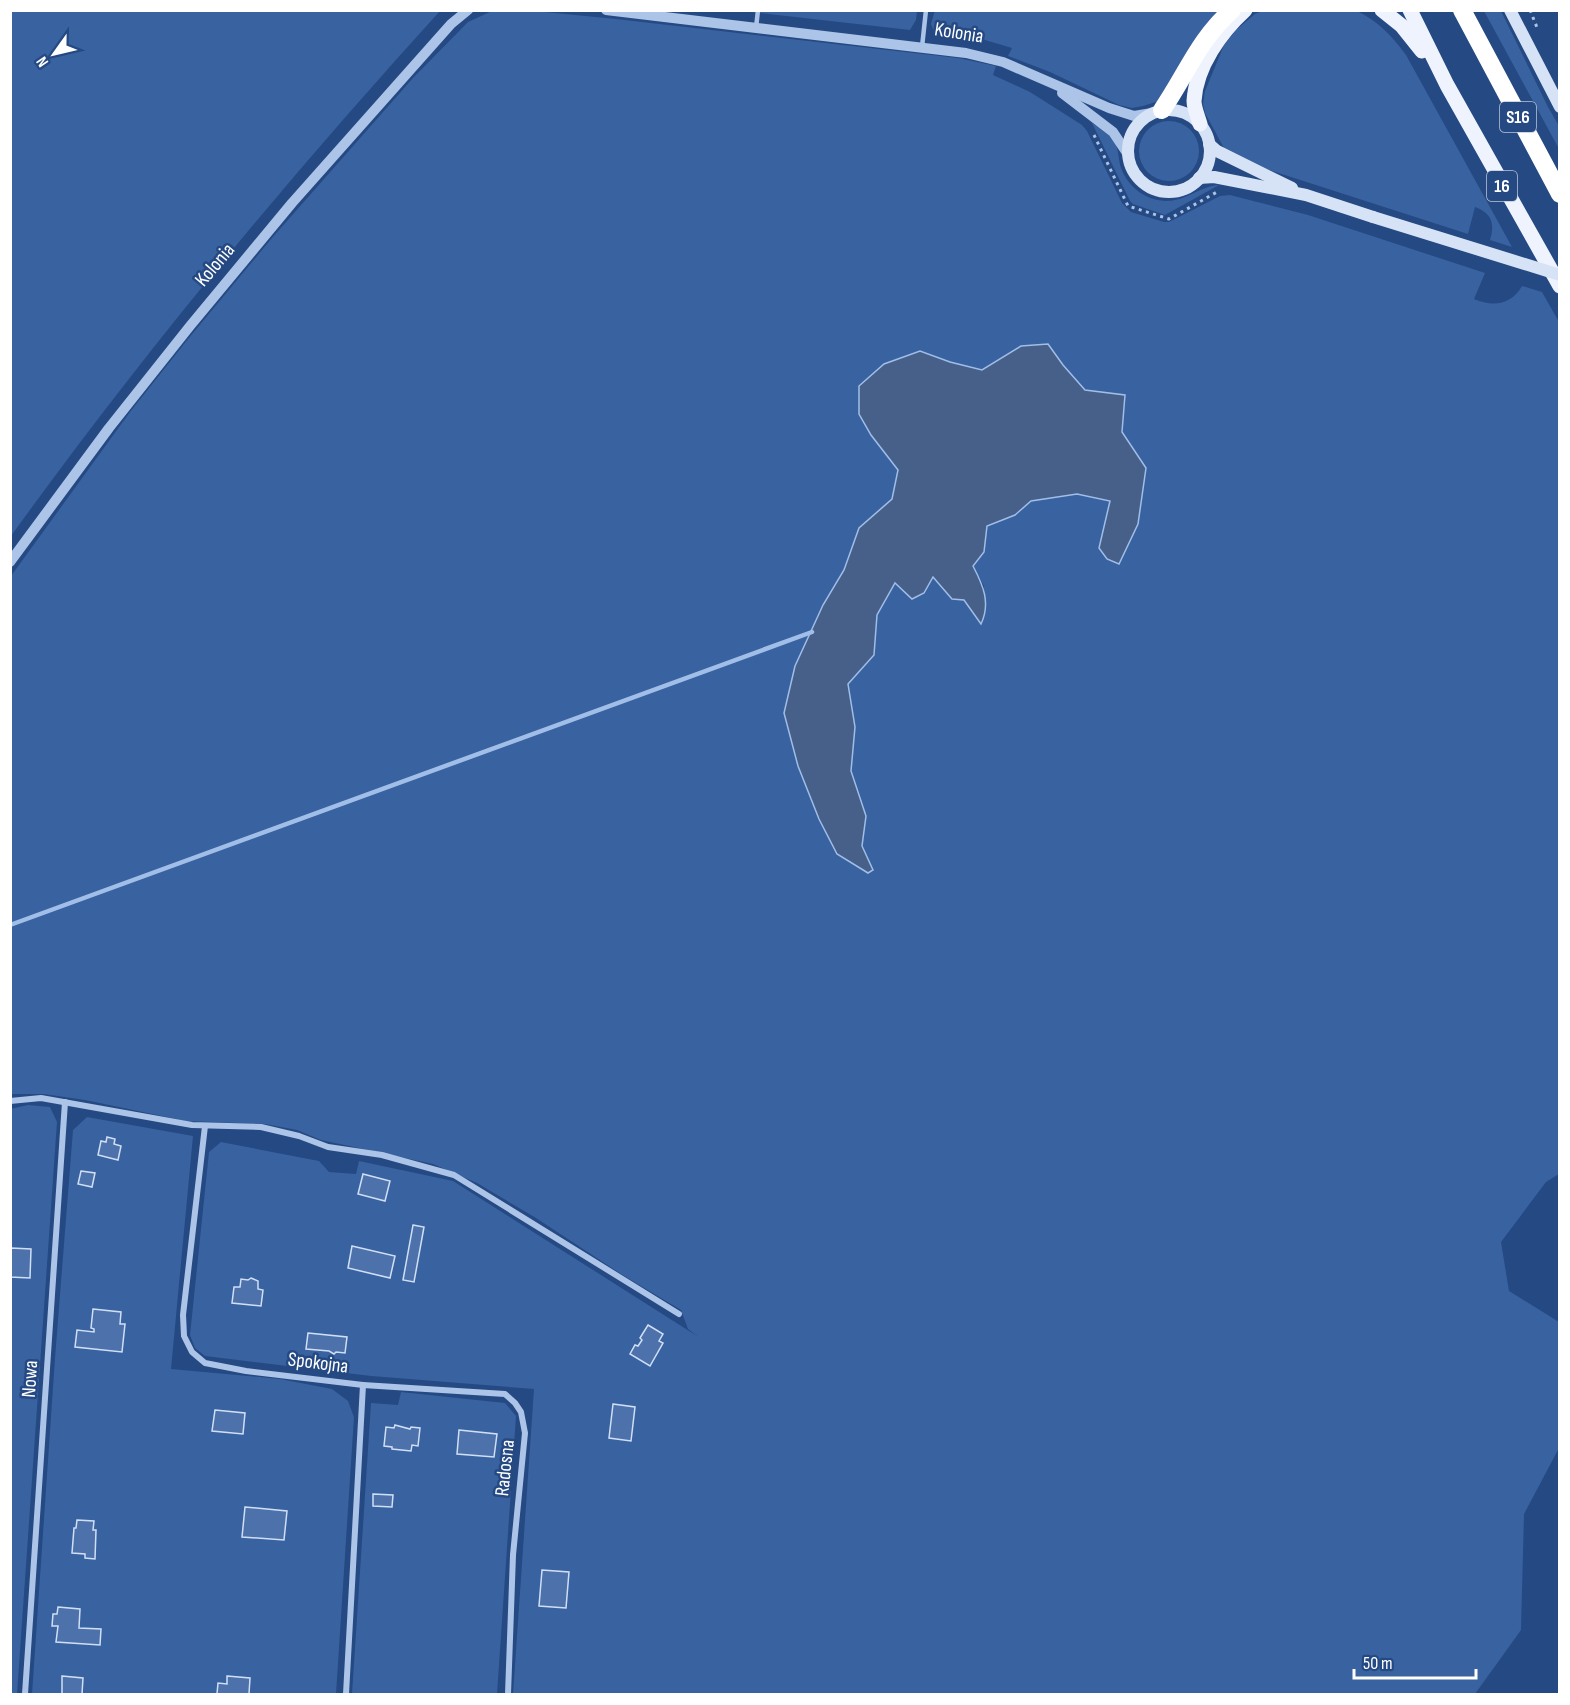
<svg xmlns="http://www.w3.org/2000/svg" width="1570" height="1705" viewBox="0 0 1570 1705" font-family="'Sofia Sans Condensed',sans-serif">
  <rect width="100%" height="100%" fill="#254982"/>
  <g fill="#3962a0" fill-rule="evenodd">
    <path d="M 524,10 L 616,19 L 958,58 L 996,66 L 993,75 L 1030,92 L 1082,125 L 1087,131 L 1122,203 L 1131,212 L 1164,222 L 1169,222 L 1220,196 L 1230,195 L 1308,215 L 1485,273 L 1474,299 C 1493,307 1511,305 1522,286 L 1542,292 L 1559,322 L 1559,1174 L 1546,1182 L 1501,1242 L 1509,1291 L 1559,1322 L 1559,1448 L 1524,1514 L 1521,1630 L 1475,1694 L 513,1694 L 534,1389 L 371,1376 L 205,1356 L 195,1348 L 190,1335 L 209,1152 L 221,1142 L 319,1161 L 329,1172 L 356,1174 L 359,1161 L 453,1181 L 697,1336 L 688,1329 L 681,1310 L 621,1274 L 536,1218 L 477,1183 L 433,1164 L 321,1140 L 297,1130 L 265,1124 L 186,1121 L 85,1100 L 44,1094 L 11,1094 L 11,576 L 130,412 L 188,339 L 272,238 L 413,78 L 468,22 L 492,11 ZM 1048,344 L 1063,365 L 1085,390 L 1125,396 L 1122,432 L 1146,468 L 1099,548 L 1110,501 L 1077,494 L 1031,501 L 1015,515 L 987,526 L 984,552 L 973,566 L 984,586 L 981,623 L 964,600 L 952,599 L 933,576 L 924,593 L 895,583 L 877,615 L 874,655 L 848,684 L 855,727 L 851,771 L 866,816 L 862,846 L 873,869 L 819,819 L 798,766 L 784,713 L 795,666 L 823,605 L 844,570 L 859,528 L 892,499 L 898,470 L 871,435 L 920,351 L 950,362 L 982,371 L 1021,346 Z"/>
    <path d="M 935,10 L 1222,11 L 1159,101 L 1143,106 L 1132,108 L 1119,105 L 1050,72 L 1008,56 L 1012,48 L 985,40 L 934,32 L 931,24 Z"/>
    <path d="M 1264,10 L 1357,11 C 1378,21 1392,36 1406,55 L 1512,247 L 1490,240 C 1495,224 1492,213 1475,207 L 1468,234 L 1263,168 L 1225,150 L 1205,113 L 1203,104 L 1205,91 L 1224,45 L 1236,30 L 1255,14 Z"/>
    <path d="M 10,11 L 440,11 C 288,178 143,353 11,536 Z"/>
    <path d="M 742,11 L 917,11 L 916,20 L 910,30 Z"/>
    <path d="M 1484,11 L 1501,11 L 1548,107 L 1559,126 L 1559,149 Z"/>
    <circle cx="1169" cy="151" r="30"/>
    <path d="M 1092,123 C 1100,128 1109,133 1114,141 C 1119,149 1118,159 1121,168 C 1128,187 1146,201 1167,201 C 1186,201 1200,186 1219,185 L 1165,215 L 1133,204 L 1130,201 Z"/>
    <path d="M 28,1105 L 50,1107 L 57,1122 L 17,1694 L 10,1694 L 10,1109 Z"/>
    <path d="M 87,1117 L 193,1136 L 171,1369 L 280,1379 L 332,1389 L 348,1401 L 354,1417 L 336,1694 L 32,1694 L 55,1358 L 73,1130 Z"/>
    <path d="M 401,1392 L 505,1403 L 516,1416 L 497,1694 L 352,1694 L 371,1403 L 398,1405 Z"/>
  </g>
  <path fill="#466089" stroke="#a1bee8" stroke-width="1.5" d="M 1048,344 L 1063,365 L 1085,390 L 1125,395 L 1122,432 L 1146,468 L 1138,524 L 1119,564 L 1107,559 L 1099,548 L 1110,501 L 1077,494 L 1031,501 L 1015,515 L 987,526 L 984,552 L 973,566 C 983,585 991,603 981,624 L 964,600 L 952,599 L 933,577 L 924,593 L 912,599 L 895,583 L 877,615 L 874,655 L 848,684 L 855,727 L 851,771 L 866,816 L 862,846 L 873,870 L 868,873 L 837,854 L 819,819 L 798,766 L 784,713 L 795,666 L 823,605 L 844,570 L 859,528 L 892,499 L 898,470 L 871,435 L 859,414 L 859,386 L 884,364 L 920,351 L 950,362 L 982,370 L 1021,346 Z"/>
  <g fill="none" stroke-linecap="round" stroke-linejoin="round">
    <path stroke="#a1bee8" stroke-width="4.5" d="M 10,925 L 812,632"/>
  </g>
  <g fill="#4d72ab" stroke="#d0dff6" stroke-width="1.5">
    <path d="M 107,1137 L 115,1139 L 114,1144 L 121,1146 L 118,1160 L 98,1155 L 101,1141 L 106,1142 Z"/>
    <path d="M 81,1171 L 95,1173 L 92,1187 L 78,1184 Z"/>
    <path d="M 363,1174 L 390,1181 L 385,1201 L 358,1194 Z"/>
    <path d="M 413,1225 L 424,1227 L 414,1282 L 403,1280 Z"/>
    <path d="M 352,1246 L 395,1256 L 390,1278 L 348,1268 Z"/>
    <path d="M 11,1248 L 31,1249 L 30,1278 L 10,1277 Z"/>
    <path d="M 251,1278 L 258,1281 L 258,1289 L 263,1290 L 261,1306 L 232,1303 L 234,1287 L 240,1287 L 241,1279 L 248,1280 Z"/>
    <path d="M 93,1309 L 121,1312 L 120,1324 L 125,1324 L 122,1352 L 75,1347 L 77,1330 L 94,1332 L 94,1329 L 91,1328 Z"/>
    <path d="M 648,1325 L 663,1334 L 659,1341 L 663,1343 L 650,1366 L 630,1354 L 635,1345 L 638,1346 L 642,1340 L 640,1338 Z"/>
    <path d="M 308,1333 L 347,1337 L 345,1353 L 336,1352 L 334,1354 L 329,1351 L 306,1349 Z"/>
    <path d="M 613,1404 L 635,1407 L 631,1441 L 609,1438 Z"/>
    <path d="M 215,1410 L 245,1413 L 243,1434 L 212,1431 Z"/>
    <path d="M 395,1425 L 410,1429 L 411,1427 L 420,1428 L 418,1446 L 412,1445 L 411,1451 L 392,1449 L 392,1447 L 384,1446 L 386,1427 L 394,1428 Z"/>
    <path d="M 459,1430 L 497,1434 L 494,1457 L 457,1454 Z"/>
    <path d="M 373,1494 L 393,1495 L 392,1507 L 373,1506 Z"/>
    <path d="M 245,1507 L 287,1511 L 284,1540 L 242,1537 Z"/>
    <path d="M 77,1520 L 94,1521 L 93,1530 L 96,1530 L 95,1559 L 85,1558 L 85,1554 L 72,1553 L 74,1528 L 76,1528 Z"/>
    <path d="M 542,1570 L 569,1572 L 566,1608 L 539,1606 Z"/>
    <path d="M 58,1607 L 80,1609 L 79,1628 L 101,1629 L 100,1645 L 56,1642 L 58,1626 L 52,1626 L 53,1614 L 57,1614 Z"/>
    <path d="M 62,1676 L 83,1678 L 82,1694 L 62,1694 Z"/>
    <path d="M 227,1676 L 250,1678 L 249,1694 L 217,1694 L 218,1683 L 227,1684 Z"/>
  </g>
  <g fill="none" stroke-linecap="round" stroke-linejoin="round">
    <g stroke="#acc4e7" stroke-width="3" stroke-dasharray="3 4.5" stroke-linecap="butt">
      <path d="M 1530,10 L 1538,30"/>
      <path d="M 1094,135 L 1128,206 L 1169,219 L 1217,192"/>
    </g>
    <g stroke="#acc4e7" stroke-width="4.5">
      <path d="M 756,28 L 758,10"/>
      <path d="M 922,47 L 926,10"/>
    </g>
    <g stroke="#acc4e7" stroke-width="6">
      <path d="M 10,1101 L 41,1098 L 192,1125 L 261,1127 L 299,1136 L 328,1147 L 382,1155 L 454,1175 L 679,1314"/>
      <path d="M 205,1126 L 183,1315 L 184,1336 L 192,1352 L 205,1363 L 246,1371 L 363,1385 L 346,1694"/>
      <path d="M 363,1385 L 505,1394 L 515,1403 L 521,1412 L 525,1433 L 513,1555 L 508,1694"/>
      <path d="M 25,1694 L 65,1102"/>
    </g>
    <g stroke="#acc4e7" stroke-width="10">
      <path d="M 606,10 L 966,53 L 1003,62 L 1109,108 L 1134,116 L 1152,113"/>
      <path d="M 1062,93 L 1113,132 L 1127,153"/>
      <path d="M 10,562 L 109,428 L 190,326 L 292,203 L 451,24 L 468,10"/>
    </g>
    <g stroke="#d6e3f6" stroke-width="12">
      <path d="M 1510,10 L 1560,107"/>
      <circle cx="1169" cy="151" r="41"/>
      <path d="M 1209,144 L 1217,151 L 1292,188"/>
      <path d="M 1199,178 L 1214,177 L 1306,195 L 1373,217"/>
    </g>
    <g stroke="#eef3fd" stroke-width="15">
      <path d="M 1382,10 L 1402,26 L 1422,51"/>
      <path d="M 1410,10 L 1447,85 L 1560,286"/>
      <path d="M 1200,124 C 1198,117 1194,108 1194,101 C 1196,66 1221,32 1245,10"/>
    </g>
    <g stroke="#fff" stroke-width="18">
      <path d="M 1462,10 L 1560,194"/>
      <path d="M 1162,110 C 1186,75 1199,39 1232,10"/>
    </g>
    <path stroke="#d6e3f6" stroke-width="12" d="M 1373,217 L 1560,275"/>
  </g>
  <g text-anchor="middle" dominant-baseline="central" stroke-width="5" stroke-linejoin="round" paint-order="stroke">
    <g fill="#254982" stroke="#bec8da" stroke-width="1.5">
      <rect x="1500" y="102" width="36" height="30" rx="4.5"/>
      <rect x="1487" y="171" width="30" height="30" rx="4.5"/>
    </g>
    <g font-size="18" font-weight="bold" fill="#fff">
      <text x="1518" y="117">S16</text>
      <text x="1502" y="186">16</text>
    </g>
    <g font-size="20" fill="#fff" stroke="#254982">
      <text transform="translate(959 33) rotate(9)">Kolonia</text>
      <text transform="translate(215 265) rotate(-50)">Kolonia</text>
      <text transform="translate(318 1363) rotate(7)">Spokojna</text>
      <text transform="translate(30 1379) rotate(-86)">Nowa</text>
      <text transform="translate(505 1468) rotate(-84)">Radosna</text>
    </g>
  </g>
  <rect width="1570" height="1705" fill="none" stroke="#ffffff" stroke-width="24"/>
  <g transform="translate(54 54) rotate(236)" stroke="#254982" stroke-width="4.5" paint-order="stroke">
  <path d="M0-4.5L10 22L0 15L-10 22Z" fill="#ffffff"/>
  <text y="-9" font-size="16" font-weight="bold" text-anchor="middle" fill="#ffffff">N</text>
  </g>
  <path d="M1354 1669v9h122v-9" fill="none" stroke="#ffffff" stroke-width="3"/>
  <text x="1363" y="1669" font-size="18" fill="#ffffff" stroke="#254982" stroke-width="4.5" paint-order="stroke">50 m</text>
</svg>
